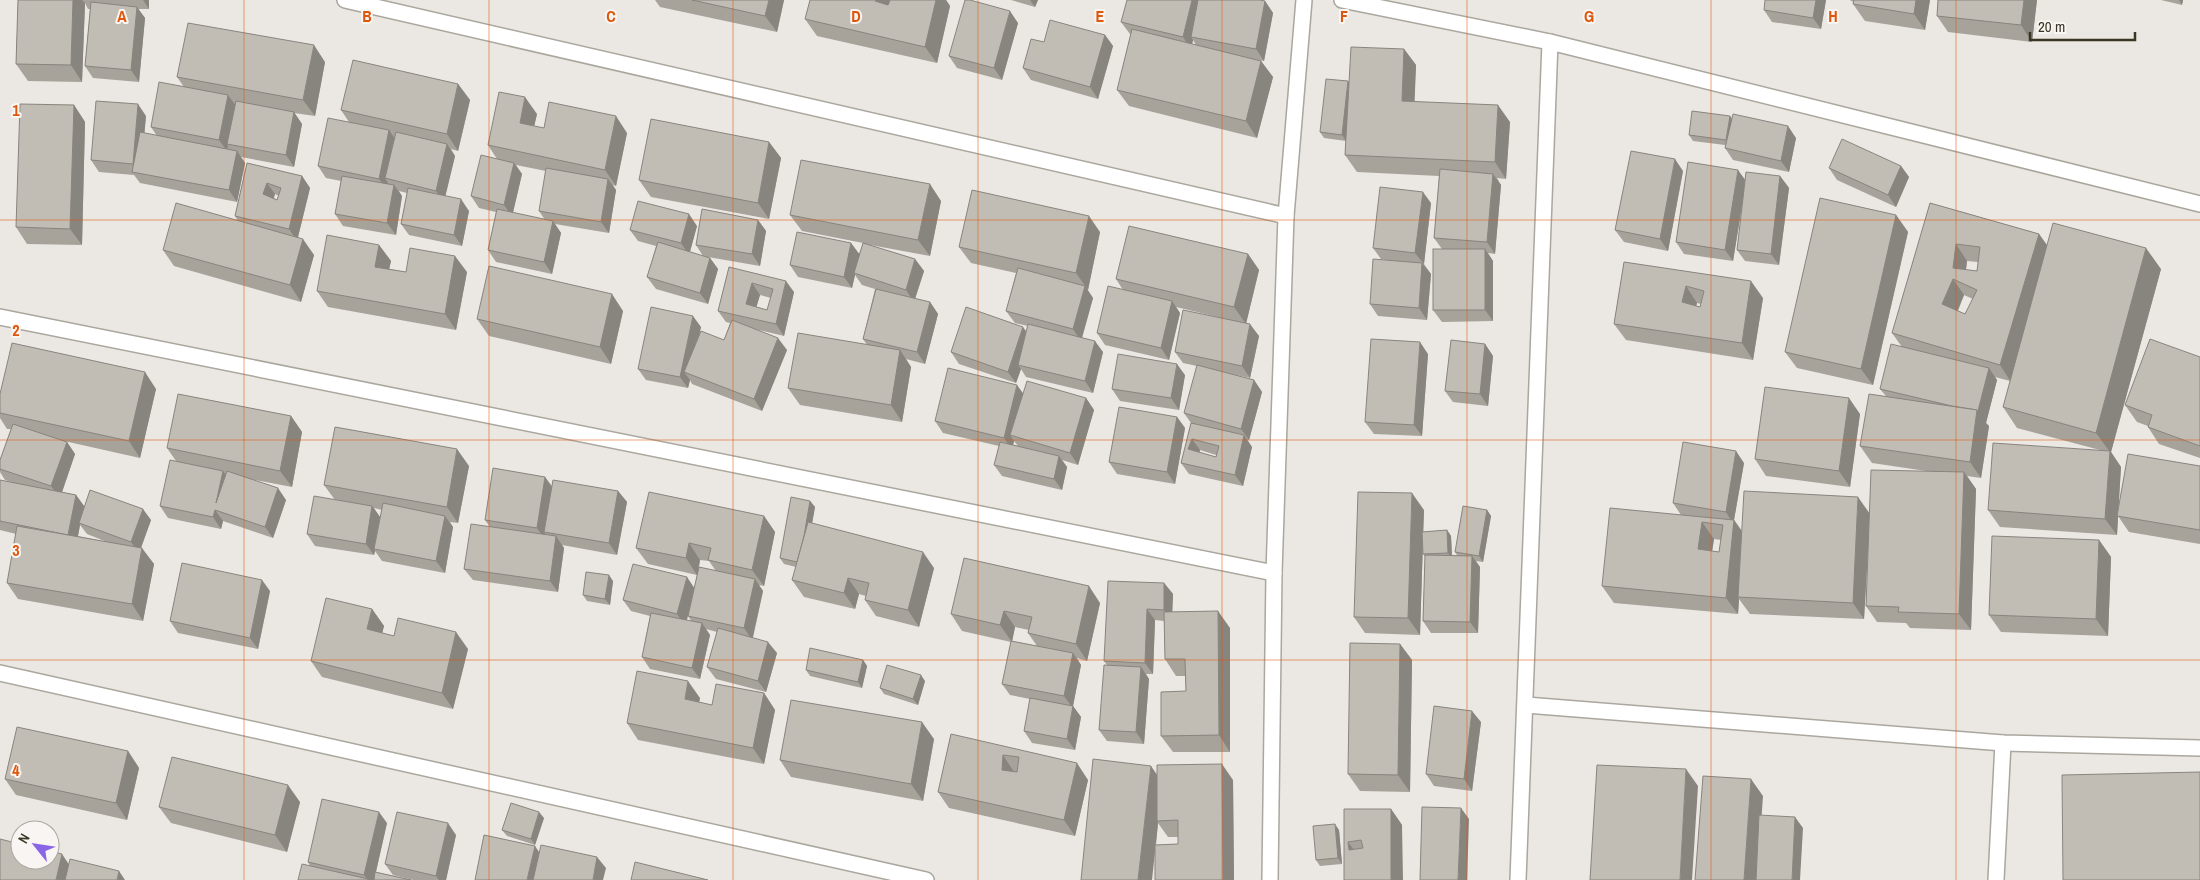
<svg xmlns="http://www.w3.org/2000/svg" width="2200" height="880" viewBox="0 0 2200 880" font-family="'Archivo Narrow',sans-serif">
  <rect width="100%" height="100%" fill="#ebe7e2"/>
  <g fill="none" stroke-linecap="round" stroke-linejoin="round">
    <defs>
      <g id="street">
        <path d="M 345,0 L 1286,216"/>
        <path d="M 1342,0 L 1550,42 L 2200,204"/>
        <path d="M 0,317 L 1274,573"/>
        <path d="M 0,673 L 926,880"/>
        <path d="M 1526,705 L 2003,743 L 2200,748"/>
        <path d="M 1270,880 L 1274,573 L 1286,216 L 1304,0"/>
        <path d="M 1518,880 L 1550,42"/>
        <path d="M 1996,880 L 2003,743"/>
      </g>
    </defs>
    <use href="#street" stroke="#aba79e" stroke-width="18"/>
    <use href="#street" stroke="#fff" stroke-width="15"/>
  </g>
  <g fill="#a7a39b" fill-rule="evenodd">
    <path d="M 18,0 L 149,0 L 149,9 L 138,9 L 145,18 L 139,82 L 93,78 L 85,66 L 90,9 L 88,9 L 85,3 L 82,82 L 28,81 L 16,64 Z"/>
    <path d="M 655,0 L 784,0 L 777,32 L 660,7 Z"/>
    <path d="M 810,0 L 946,0 L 950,6 L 937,63 L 817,36 L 805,19 Z"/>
    <path d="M 1011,0 L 1038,0 L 1035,7 Z"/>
    <path d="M 1826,0 L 1821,29 L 1772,22 L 1764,10 Z"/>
    <path d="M 1850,0 L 1930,0 L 1925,30 L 1865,21 L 1853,4 L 1854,2 L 1851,1 Z"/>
    <path d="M 1938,0 L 2037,0 L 2032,42 L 1948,32 L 1937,16 Z"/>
    <path d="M 2161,0 L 2183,0 L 2182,5 Z"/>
    <path d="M 1265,1 L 1273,13 L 1264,61 L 1251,59 L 1261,61 L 1273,77 L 1257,138 L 1129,106 L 1117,90 L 1131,34 L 1130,34 L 1121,22 ZM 1193,40 L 1196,45 L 1192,44 Z"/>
    <path d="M 1018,23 L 1002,80 L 957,68 L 949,56 Z"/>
    <path d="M 1105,35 L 1113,46 L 1098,99 L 1031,80 L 1023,68 L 1044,42 Z"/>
    <path d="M 1404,49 L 1416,65 L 1414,101 L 1510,122 L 1506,179 L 1497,178 L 1501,185 L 1495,254 L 1488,253 L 1493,261 L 1493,321 L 1442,322 L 1433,310 L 1442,249 L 1434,238 L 1439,176 L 1357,172 L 1345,155 L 1346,141 L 1324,138 L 1320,132 L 1348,81 L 1349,83 Z"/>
    <path d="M 325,62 L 315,116 L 294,113 L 302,124 L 294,167 L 241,157 L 245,163 L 237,202 L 140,183 L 134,175 L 99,172 L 91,160 L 146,116 L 144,133 L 157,136 L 151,127 L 184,87 L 177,77 Z"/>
    <path d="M 458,84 L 470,100 L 458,151 L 451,149 L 455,156 L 445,196 L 469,211 L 462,246 L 409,235 L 401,224 L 407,193 L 399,191 L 402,196 L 396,235 L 343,226 L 335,214 L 341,181 L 326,178 L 318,166 L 349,122 L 341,110 Z"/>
    <path d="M 74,105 L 85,122 L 82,245 L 27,244 L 16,227 Z"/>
    <path d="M 537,114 L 534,126 L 544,128 L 627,133 L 616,186 L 613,185 L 616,190 L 609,233 L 555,224 L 561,233 L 552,274 L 496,262 L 488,250 L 496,212 L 479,208 L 471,196 L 497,159 L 488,145 ZM 516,165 L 546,171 L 539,211 L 545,220 L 513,213 L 522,174 Z"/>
    <path d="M 1730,116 L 1732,119 L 1796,138 L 1789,172 L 1733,160 L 1725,148 L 1725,145 L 1693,141 L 1689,135 Z"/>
    <path d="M 769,142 L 781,158 L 769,219 L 651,197 L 639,180 Z"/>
    <path d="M 247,163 L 302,176 L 310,188 L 298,237 L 314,255 L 301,302 L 174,266 L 163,250 L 238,221 L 235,216 ZM 275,194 L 279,196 L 277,200 L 274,198 Z"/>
    <path d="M 1901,166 L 1909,177 L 1896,207 L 1837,180 L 1829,168 Z"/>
    <path d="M 1683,171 L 1668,251 L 1624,242 L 1615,230 Z"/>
    <path d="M 1780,176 L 1789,188 L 1779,265 L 1745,261 L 1737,250 L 1743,200 L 1733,261 L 1684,254 L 1676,242 L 1745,181 Z"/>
    <path d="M 941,201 L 930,256 L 865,244 L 915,259 L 924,271 L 915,299 L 930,302 L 938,314 L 925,364 L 906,359 L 911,367 L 902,422 L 800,405 L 788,388 L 867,345 L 863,339 L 875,289 L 862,285 L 855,275 L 852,288 L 798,277 L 790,265 L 851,243 L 859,254 L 863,243 L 802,231 L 790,215 Z"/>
    <path d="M 1431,203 L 1424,264 L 1431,274 L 1427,320 L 1378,316 L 1370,304 L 1392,261 L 1381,259 L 1373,248 Z"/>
    <path d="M 1930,203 L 2039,234 L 2047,245 L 2161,269 L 2111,452 L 2121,467 L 2118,511 L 2200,466 L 2200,544 L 2129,532 L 2118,516 L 2117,535 L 2000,527 L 1988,510 L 2100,450 L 2017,428 L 2003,407 L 2010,381 L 1995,377 L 1997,380 L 1986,423 L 1989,426 L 1981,478 L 1967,476 L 1976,489 L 1971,630 L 1910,628 L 1906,623 L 1877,622 L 1866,606 L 1868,552 L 1864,619 L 1750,614 L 1739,599 L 1738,614 L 1614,603 L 1602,586 L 1681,515 L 1673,503 L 1744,463 L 1734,520 L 1742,531 L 1869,513 L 1933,472 L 1872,463 L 1860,446 L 1886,396 L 1880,389 L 1902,347 L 1892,333 ZM 1967,261 L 1978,262 L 1977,271 L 1966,270 ZM 1964,295 L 1973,299 L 1965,314 L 1958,311 ZM 1714,539 L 1721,540 L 1719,552 L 1712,551 Z"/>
    <path d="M 1896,215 L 1908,232 L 1873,385 L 1797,368 L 1785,352 Z"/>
    <path d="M 758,220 L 766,231 L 760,266 L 708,257 L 710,258 L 718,269 L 708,304 L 656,289 L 647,277 L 656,246 L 638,241 L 630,230 L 697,226 L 690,252 L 703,256 L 696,245 Z"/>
    <path d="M 1100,232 L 1088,290 L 1087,289 L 1093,298 L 1082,338 L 1103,352 L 1093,393 L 1026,377 L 1021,369 L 1016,383 L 959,364 L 951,352 L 1027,332 L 1028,326 L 1015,323 L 1006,311 L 1016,273 L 971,263 L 959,247 Z"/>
    <path d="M 379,245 L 391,261 L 389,269 L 406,272 L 467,272 L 456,330 L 328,307 L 317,291 Z"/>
    <path d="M 1248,254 L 1259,270 L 1246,323 L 1259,336 L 1250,378 L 1227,373 L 1254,380 L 1262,392 L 1249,440 L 1247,440 L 1252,447 L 1243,486 L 1189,474 L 1181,463 L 1191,423 L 1184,413 L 1197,366 L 1183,363 L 1175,352 L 1218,317 L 1176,307 L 1180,313 L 1169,360 L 1105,345 L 1097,333 L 1123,290 L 1116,279 ZM 1200,450 L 1216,455 L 1216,457 L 1199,452 Z"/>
    <path d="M 1624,262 L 1763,298 L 1753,360 L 1626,340 L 1614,324 ZM 1697,303 L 1701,304 L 1700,307 L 1696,306 Z"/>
    <path d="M 729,267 L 794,292 L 784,336 L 754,329 L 787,350 L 762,411 L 692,384 L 690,380 L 688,388 L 646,380 L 638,369 L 701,327 L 699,334 L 724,340 L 730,323 L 726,322 L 718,311 ZM 760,295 L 771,298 L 767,310 L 756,307 Z"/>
    <path d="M 623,311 L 611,364 L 489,336 L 477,319 Z"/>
    <path d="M 1485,344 L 1493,356 L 1488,406 L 1453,402 L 1445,391 Z"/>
    <path d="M 1428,354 L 1422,436 L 1374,434 L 1365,422 Z"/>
    <path d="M 2200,357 L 2200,458 L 2159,444 L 2148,427 L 2148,426 L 2137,422 L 2125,405 Z"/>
    <path d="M 1185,375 L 1179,410 L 1120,401 L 1112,389 Z"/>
    <path d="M 156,389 L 140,458 L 64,441 L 67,442 L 75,454 L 62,492 L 76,495 L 84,506 L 151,520 L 141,548 L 154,564 L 143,621 L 18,599 L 7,583 L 16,534 L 0,530 L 0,480 L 14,483 L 5,480 L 0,472 L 0,460 L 11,429 L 7,429 L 0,418 L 0,394 ZM 80,525 L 87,534 L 107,542 L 78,536 Z"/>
    <path d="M 1023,393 L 1086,398 L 1094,410 L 1078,465 L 1062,460 L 1067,467 L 1062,490 L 1002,476 L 994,465 L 999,446 L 943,433 L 935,421 ZM 1014,441 L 1018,446 L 1013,445 Z"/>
    <path d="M 1860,414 L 1850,487 L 1766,476 L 1755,459 Z"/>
    <path d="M 291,416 L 302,432 L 292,487 L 250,479 L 286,500 L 273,538 L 223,521 L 221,529 L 168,518 L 160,506 L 176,461 L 167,448 Z"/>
    <path d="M 1177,417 L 1185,428 L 1175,484 L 1117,474 L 1109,462 Z"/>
    <path d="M 469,466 L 458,523 L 450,522 L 453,527 L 445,573 L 382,561 L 375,551 L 374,555 L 315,546 L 307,534 L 335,500 L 324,485 ZM 374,508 L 382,510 L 380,517 Z"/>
    <path d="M 545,477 L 552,486 L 618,491 L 627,502 L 617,555 L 562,545 L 564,548 L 558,592 L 473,580 L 464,569 L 490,527 L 485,520 Z"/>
    <path d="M 810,501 L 815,507 L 812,523 L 934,568 L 919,627 L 876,616 L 865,600 L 866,596 L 859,594 L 855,609 L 804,597 L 792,580 L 796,567 L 784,564 L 780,558 Z"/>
    <path d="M 1424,510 L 1423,532 L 1447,530 L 1451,536 L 1452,555 L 1457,555 L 1455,552 L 1487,510 L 1491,516 L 1483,562 L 1476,561 L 1480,567 L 1478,633 L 1431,633 L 1423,621 L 1425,557 L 1423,554 L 1423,541 L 1420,635 L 1365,633 L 1354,617 Z"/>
    <path d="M 764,516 L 775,532 L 764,586 L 759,585 L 763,591 L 753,638 L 777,653 L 766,692 L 716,679 L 707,667 L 717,632 L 706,629 L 710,635 L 700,679 L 650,669 L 642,657 L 650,616 L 631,611 L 623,600 L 694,588 L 697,575 L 648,564 L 636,548 ZM 700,560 L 709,561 L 716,571 L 699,567 ZM 690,608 L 688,616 L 692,622 L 687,620 Z"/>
    <path d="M 2099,540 L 2111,557 L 2108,636 L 2001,632 L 1989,615 Z"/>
    <path d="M 613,581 L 610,605 L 587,601 L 583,595 Z"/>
    <path d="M 1164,583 L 1173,594 L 1172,612 L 1230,628 L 1230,752 L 1173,752 L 1161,736 L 1186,691 L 1185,676 L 1176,676 L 1165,659 L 1164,621 L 1155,620 L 1153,674 L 1146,674 L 1149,679 L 1144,744 L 1107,741 L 1099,730 L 1107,665 L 1104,661 Z"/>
    <path d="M 270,591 L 258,649 L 178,633 L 170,621 Z"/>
    <path d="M 1100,603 L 1087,661 L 1077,658 L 1081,665 L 1073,706 L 1081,717 L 1075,750 L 1032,743 L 1024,731 L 1030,699 L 1010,695 L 1002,684 L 1011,642 L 962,631 L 951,614 ZM 1015,627 L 1029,630 L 1028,633 L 1037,646 L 1012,641 Z"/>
    <path d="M 372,609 L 384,626 L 382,633 L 394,636 L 468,649 L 453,709 L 322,677 L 311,661 Z"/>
    <path d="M 1400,644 L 1412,660 L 1410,792 L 1360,791 L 1348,774 Z"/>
    <path d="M 863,660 L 867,666 L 862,688 L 810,676 L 806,670 Z"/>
    <path d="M 925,681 L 918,705 L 884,694 L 880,688 Z"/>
    <path d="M 764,693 L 775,710 L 764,764 L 638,740 L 627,723 L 700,698 L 699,702 L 712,705 Z"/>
    <path d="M 1481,722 L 1472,791 L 1434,786 L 1426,774 Z"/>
    <path d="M 951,734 L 1088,780 L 1075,836 L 949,808 L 938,792 Z"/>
    <path d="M 934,739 L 923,801 L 791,777 L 780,760 Z"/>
    <path d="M 128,751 L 139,768 L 127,820 L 16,795 L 5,779 Z"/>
    <path d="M 1157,774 L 1233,780 L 1234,880 L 1155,880 ZM 1158,823 L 1168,837 L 1178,837 L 1178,844 L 1156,845 Z"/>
    <path d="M 300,802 L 287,852 L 171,823 L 159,807 Z"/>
    <path d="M 1344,809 L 1391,809 L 1402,825 L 1344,880 Z"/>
    <path d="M 544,818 L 535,845 L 507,836 L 502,830 Z"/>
    <path d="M 387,823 L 376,872 L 411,880 L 298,880 L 310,866 L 308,862 Z"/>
    <path d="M 1339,830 L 1342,864 L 1320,866 L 1316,860 Z"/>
    <path d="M 456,835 L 446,880 L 413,880 L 393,875 L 385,864 Z"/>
  </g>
  <g fill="#88847e">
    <path d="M 73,0 L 82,0 L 85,3 L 82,82 L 71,65 Z"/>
    <path d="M 143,0 L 149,0 L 149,9 Z"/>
    <path d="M 769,0 L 784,0 L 777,32 L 765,16 Z"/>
    <path d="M 876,0 L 893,0 L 887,18 L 875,1 Z"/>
    <path d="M 936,0 L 946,0 L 950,6 L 937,63 L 925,47 Z"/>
    <path d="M 1030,0 L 1038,0 L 1035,7 Z"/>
    <path d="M 1192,0 L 1203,0 L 1191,37 L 1193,40 L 1191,49 L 1183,37 Z"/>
    <path d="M 1816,0 L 1826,0 L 1821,29 L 1813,18 Z"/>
    <path d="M 1916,0 L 1930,0 L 1925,30 L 1914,14 Z"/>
    <path d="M 2024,0 L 2037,0 L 2032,42 L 2021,25 Z"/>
    <path d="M 2179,0 L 2183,0 L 2182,5 Z"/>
    <path d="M 1265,1 L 1273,13 L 1264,61 L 1256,49 Z"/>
    <path d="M 137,7 L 145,18 L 139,82 L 131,70 Z"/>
    <path d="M 1010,11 L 1018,23 L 1002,80 L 994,68 Z"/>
    <path d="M 1105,35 L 1113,46 L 1098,99 L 1090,87 Z"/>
    <path d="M 314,45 L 325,62 L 315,116 L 303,100 Z"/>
    <path d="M 1404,49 L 1416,65 L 1414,117 L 1402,101 Z"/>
    <path d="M 1261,61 L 1273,77 L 1257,138 L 1246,121 Z"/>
    <path d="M 1348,81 L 1352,87 L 1346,141 L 1342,135 Z"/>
    <path d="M 458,84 L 470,100 L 458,151 L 447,134 Z"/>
    <path d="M 228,95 L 236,106 L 227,144 L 228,146 L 227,151 L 219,140 Z"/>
    <path d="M 525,97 L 537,114 L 531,140 L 520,123 Z"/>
    <path d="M 138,104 L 146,116 L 141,173 L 139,173 L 133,164 Z"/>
    <path d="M 74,105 L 85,122 L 82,245 L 70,229 Z"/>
    <path d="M 1498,105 L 1510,122 L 1506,179 L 1495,162 Z"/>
    <path d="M 294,112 L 302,124 L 294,167 L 286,155 Z"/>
    <path d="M 616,116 L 627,133 L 616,186 L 605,170 Z"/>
    <path d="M 1730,116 L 1734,122 L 1726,140 Z"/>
    <path d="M 1788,126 L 1796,138 L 1789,172 L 1781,161 Z"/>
    <path d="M 389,130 L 397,142 L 385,178 L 388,183 L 387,190 L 379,179 Z"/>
    <path d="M 769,142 L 781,158 L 769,219 L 758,203 Z"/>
    <path d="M 447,144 L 455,156 L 444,202 L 436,191 Z"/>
    <path d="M 237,151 L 245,163 L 237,202 L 229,190 Z"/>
    <path d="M 1675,159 L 1683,171 L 1668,251 L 1660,239 Z"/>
    <path d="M 514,163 L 522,174 L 512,216 L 504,205 Z"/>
    <path d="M 1901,166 L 1909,177 L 1896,207 L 1888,195 Z"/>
    <path d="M 1738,170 L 1746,181 L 1733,261 L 1725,250 Z"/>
    <path d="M 1493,174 L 1501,185 L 1495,254 L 1487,242 Z"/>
    <path d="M 302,176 L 310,188 L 297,241 L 289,229 Z"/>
    <path d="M 1780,176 L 1789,188 L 1779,265 L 1771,254 Z"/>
    <path d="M 608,179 L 616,190 L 609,233 L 601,222 Z"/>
    <path d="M 267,183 L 275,194 L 271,205 L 263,194 Z"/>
    <path d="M 930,184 L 941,201 L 930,256 L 918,240 Z"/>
    <path d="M 394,185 L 402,196 L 396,235 L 387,223 Z"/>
    <path d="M 1423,192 L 1431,203 L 1424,264 L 1415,253 Z"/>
    <path d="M 461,199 L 469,211 L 462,246 L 454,235 Z"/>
    <path d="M 689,214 L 697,226 L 689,255 L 681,243 Z"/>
    <path d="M 1896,215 L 1908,232 L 1873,385 L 1861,369 Z"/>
    <path d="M 1089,216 L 1100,232 L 1088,290 L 1076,273 Z"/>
    <path d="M 758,220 L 766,231 L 760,266 L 752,254 Z"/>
    <path d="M 553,221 L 561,233 L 552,274 L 544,262 Z"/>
    <path d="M 2039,234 L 2051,251 L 2011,382 L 2000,365 Z"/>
    <path d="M 303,239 L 314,255 L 301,302 L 290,285 Z"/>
    <path d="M 851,243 L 860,255 L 854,273 L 855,275 L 852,288 L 844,277 Z"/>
    <path d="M 1956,244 L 1967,261 L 1964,284 L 1953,268 Z"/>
    <path d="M 379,245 L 391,261 L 386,283 L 375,267 Z"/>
    <path d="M 2146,248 L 2161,269 L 2111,452 L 2121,467 L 2117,535 L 2105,519 L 2110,452 L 2096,433 Z"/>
    <path d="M 1485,249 L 1493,261 L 1493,321 L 1485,310 Z"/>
    <path d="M 1248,254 L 1259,270 L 1246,324 L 1234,307 Z"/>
    <path d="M 455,256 L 467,272 L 456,330 L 445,314 Z"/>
    <path d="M 710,258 L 718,269 L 708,304 L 700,293 Z"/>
    <path d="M 915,259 L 924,271 L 914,302 L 906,290 Z"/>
    <path d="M 1422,263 L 1431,274 L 1427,320 L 1419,308 Z"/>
    <path d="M 1953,279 L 1964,295 L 1953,321 L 1942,304 Z"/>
    <path d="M 786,281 L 794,292 L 784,336 L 776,324 Z"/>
    <path d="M 1751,281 L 1763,298 L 1753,360 L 1742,343 Z"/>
    <path d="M 752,283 L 760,295 L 754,315 L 746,304 Z"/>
    <path d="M 1085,286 L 1093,298 L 1081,341 L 1073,329 Z"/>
    <path d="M 1686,286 L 1697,303 L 1693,318 L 1682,302 Z"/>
    <path d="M 612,294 L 623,311 L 611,364 L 600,347 Z"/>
    <path d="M 1172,301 L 1180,313 L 1169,360 L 1161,348 Z"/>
    <path d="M 930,302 L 938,314 L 925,364 L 917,352 Z"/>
    <path d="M 693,316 L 701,327 L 691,375 L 684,372 L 690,380 L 688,388 L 680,377 Z"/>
    <path d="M 1250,324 L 1259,336 L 1250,378 L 1242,366 Z"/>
    <path d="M 1023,327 L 1031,338 L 1018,365 L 1021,369 L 1016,383 L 1008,372 Z"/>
    <path d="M 778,338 L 787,350 L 762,411 L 754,399 Z"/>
    <path d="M 1095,341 L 1103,352 L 1093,393 L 1085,381 Z"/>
    <path d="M 1420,342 L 1428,354 L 1422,436 L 1414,425 Z"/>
    <path d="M 1485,344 L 1493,356 L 1488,406 L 1480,394 Z"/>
    <path d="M 900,350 L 911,367 L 902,422 L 891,405 Z"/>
    <path d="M 1177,364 L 1185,375 L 1179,410 L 1171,398 Z"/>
    <path d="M 1989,368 L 1997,380 L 1986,423 L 1989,426 L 1981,478 L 1970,462 L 1977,410 Z"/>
    <path d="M 145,372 L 156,389 L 140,458 L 129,441 Z"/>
    <path d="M 1254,380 L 1262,392 L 1249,440 L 1241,429 Z"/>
    <path d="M 1017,385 L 1025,396 L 1010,435 L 1014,441 L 1012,450 L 1004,438 Z"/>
    <path d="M 1086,398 L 1094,410 L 1078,465 L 1070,453 Z"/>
    <path d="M 1849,398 L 1860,414 L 1850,487 L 1839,471 Z"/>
    <path d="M 291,416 L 302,432 L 292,487 L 280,471 Z"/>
    <path d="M 1177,417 L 1185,428 L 1175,484 L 1167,472 Z"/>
    <path d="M 1244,435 L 1252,447 L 1243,486 L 1235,475 Z"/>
    <path d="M 1192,439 L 1200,450 L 1197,461 L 1188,449 Z"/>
    <path d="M 67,442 L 75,454 L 60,498 L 51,486 Z"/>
    <path d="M 457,449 L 469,466 L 458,523 L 447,507 Z"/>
    <path d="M 1736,451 L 1744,463 L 1734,520 L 1745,536 L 1738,597 L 1739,599 L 1738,614 L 1726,598 L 1733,524 L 1726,512 Z"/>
    <path d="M 1059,456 L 1067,467 L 1062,490 L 1054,479 Z"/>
    <path d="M 223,471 L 231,482 L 216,503 Z"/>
    <path d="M 1964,472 L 1976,489 L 1971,630 L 1959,614 Z"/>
    <path d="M 545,477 L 553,489 L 544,532 L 546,535 L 545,540 L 537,528 Z"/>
    <path d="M 278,488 L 286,500 L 273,538 L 265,527 Z"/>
    <path d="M 618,491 L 627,502 L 617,555 L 609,543 Z"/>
    <path d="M 1412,493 L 1424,510 L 1420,635 L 1408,618 Z"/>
    <path d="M 76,495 L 84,506 L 79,523 L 80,525 L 76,546 L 68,535 Z"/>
    <path d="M 1858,497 L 1870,514 L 1864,619 L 1853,603 Z"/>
    <path d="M 810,501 L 815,507 L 804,568 L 799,562 Z"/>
    <path d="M 372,506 L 380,517 L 374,549 L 375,551 L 374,555 L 366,544 Z"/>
    <path d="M 143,509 L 151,520 L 139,553 L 131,542 Z"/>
    <path d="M 215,510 L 223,521 L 221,529 L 213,517 Z"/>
    <path d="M 1487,510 L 1491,516 L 1483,562 L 1479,556 Z"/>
    <path d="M 445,516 L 453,527 L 445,573 L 436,561 Z"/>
    <path d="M 764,516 L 775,532 L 764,586 L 752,570 Z"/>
    <path d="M 1702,522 L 1714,539 L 1710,565 L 1698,549 Z"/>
    <path d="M 1447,530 L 1451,536 L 1452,559 L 1448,553 Z"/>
    <path d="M 556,536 L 564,548 L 558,592 L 550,581 Z"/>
    <path d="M 2099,540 L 2111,557 L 2108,636 L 2096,619 Z"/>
    <path d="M 689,543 L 700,560 L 697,575 L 686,558 Z"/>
    <path d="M 142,548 L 154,564 L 143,621 L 132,604 Z"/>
    <path d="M 923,552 L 934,568 L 919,627 L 908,610 Z"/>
    <path d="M 1472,556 L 1480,567 L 1478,633 L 1470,622 Z"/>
    <path d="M 609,575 L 613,581 L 610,605 L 605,599 Z"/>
    <path d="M 687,577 L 695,589 L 685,626 L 677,614 Z"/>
    <path d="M 848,578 L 859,594 L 855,609 L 844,593 Z"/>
    <path d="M 755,579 L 763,591 L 752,640 L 744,628 Z"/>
    <path d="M 262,580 L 270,591 L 258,649 L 250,638 Z"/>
    <path d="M 1164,583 L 1173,594 L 1172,621 L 1164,610 Z"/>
    <path d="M 1089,586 L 1100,603 L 1087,661 L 1076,644 Z"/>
    <path d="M 372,609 L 384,626 L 379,646 L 367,629 Z"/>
    <path d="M 1147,609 L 1155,620 L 1153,674 L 1145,663 Z"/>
    <path d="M 1004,611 L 1015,627 L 1012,642 L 1000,625 Z"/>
    <path d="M 1218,611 L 1230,628 L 1230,752 L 1219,735 Z"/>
    <path d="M 702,623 L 710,635 L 700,679 L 692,668 Z"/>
    <path d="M 456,632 L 468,649 L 453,709 L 442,693 Z"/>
    <path d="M 768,642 L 777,653 L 766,692 L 758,681 Z"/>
    <path d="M 1400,644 L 1412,660 L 1410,792 L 1398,775 Z"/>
    <path d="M 1073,653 L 1081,665 L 1073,706 L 1081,717 L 1075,750 L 1067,739 L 1072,707 L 1064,696 Z"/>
    <path d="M 863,660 L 867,666 L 862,688 L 858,682 Z"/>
    <path d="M 1141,667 L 1149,679 L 1144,744 L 1136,732 Z"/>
    <path d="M 921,675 L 925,681 L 918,705 L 913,699 Z"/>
    <path d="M 688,681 L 700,698 L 696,716 L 685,699 Z"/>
    <path d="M 764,693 L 775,710 L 764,764 L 753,748 Z"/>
    <path d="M 1472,711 L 1481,722 L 1472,791 L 1464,779 Z"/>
    <path d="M 922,722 L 934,739 L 923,801 L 911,784 Z"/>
    <path d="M 128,751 L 139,768 L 127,820 L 116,803 Z"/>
    <path d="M 1003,755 L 1014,772 L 1002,770 Z"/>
    <path d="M 1077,763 L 1088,780 L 1075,836 L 1064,820 Z"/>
    <path d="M 1222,764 L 1233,780 L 1234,880 L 1223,880 Z"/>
    <path d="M 1151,766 L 1162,782 L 1157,821 L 1158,823 L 1152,880 L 1138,880 Z"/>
    <path d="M 1686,769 L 1698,786 L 1692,880 L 1680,880 Z"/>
    <path d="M 1751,779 L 1763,796 L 1757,880 L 1744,880 Z"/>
    <path d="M 288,785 L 300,802 L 287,852 L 275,835 Z"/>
    <path d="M 1461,808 L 1469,819 L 1467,880 L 1458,880 Z"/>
    <path d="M 1391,809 L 1402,825 L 1403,880 L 1391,880 Z"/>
    <path d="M 379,812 L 387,823 L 374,880 L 368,880 L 364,875 Z"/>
    <path d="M 539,812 L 544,818 L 535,845 L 531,839 Z"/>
    <path d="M 1795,817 L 1803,828 L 1800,880 L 1792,880 Z"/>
    <path d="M 448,823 L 456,835 L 446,880 L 439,880 L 436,876 Z"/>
    <path d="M 1335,824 L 1339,830 L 1342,864 L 1338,858 Z"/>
    <path d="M 1348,842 L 1360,858 L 1349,850 Z"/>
    <path d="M 535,846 L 543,858 L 538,880 L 527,880 Z"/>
    <path d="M 62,854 L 70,866 L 67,880 L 56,880 Z"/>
    <path d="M 597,857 L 606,868 L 603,880 L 593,880 Z"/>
    <path d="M 119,871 L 125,880 L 117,880 Z"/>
  </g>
  <g fill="#c2bdb4" stroke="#88847e" fill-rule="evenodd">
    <path d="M 18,0 L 73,0 L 71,65 L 16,64 Z"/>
    <path d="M 692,0 L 769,0 L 765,16 Z"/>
    <path d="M 810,0 L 876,0 L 875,1 L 888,5 L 890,0 L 936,0 L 925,47 L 805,19 Z"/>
    <path d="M 965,0 L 970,0 L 1010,11 L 994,68 L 949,56 Z"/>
    <path d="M 1127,0 L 1192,0 L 1183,37 L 1121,22 Z"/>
    <path d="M 1198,0 L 1260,0 L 1265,1 L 1256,49 L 1191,37 Z"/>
    <path d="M 1765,0 L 1816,0 L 1813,18 L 1764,10 Z"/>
    <path d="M 1854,0 L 1916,0 L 1914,14 L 1853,4 Z"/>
    <path d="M 1938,0 L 2024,0 L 2021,25 L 1937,16 Z"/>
    <path d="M 91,2 L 137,7 L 131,70 L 85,66 Z"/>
    <path d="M 1050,20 L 1105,35 L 1090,87 L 1023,68 L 1031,39 L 1044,42 Z"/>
    <path d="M 188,23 L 314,45 L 303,100 L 177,77 Z"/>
    <path d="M 1132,29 L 1261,61 L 1246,121 L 1117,90 Z"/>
    <path d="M 1351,47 L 1404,49 L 1402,101 L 1498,105 L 1495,162 L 1345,155 Z"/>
    <path d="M 353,60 L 458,84 L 447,134 L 341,110 Z"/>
    <path d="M 1326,79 L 1348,81 L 1342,135 L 1320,132 Z"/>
    <path d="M 159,82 L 228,95 L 219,140 L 151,127 Z"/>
    <path d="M 499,92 L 525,97 L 520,123 L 544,128 L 549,102 L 616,116 L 605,170 L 488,145 Z"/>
    <path d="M 96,101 L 138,104 L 133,164 L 91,160 Z"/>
    <path d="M 236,101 L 294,112 L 286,155 L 227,144 Z"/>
    <path d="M 20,104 L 74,105 L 70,229 L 16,227 Z"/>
    <path d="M 1692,111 L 1730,116 L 1726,140 L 1689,135 Z"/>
    <path d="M 1733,114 L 1788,126 L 1781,161 L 1725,148 Z"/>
    <path d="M 328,118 L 389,130 L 379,179 L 318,166 Z"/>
    <path d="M 651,119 L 769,142 L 758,203 L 639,180 Z"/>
    <path d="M 140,132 L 237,151 L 229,190 L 132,172 Z"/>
    <path d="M 396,132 L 447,144 L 436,191 L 385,178 Z"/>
    <path d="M 1842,139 L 1901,166 L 1888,195 L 1829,168 Z"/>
    <path d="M 1631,151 L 1675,159 L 1660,239 L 1615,230 Z"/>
    <path d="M 481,155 L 514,163 L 504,205 L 471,196 Z"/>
    <path d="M 801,160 L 930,184 L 918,240 L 790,215 Z"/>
    <path d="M 1688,162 L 1738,170 L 1725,250 L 1676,242 Z"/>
    <path d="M 247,163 L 302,176 L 289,229 L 235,216 ZM 267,183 L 281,188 L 277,200 L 263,194 Z"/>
    <path d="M 546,168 L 608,179 L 601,222 L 539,211 Z"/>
    <path d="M 1440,169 L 1493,174 L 1487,242 L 1434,238 Z"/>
    <path d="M 1746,172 L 1780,176 L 1771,254 L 1737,250 Z"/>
    <path d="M 342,176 L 394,185 L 387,223 L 335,214 Z"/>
    <path d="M 1380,187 L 1423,192 L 1415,253 L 1373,248 Z"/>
    <path d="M 408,188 L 461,199 L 454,235 L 401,224 Z"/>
    <path d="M 972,190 L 1089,216 L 1076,273 L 959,247 Z"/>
    <path d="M 1820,198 L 1896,215 L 1861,369 L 1785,352 Z"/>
    <path d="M 638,201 L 689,214 L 681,243 L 630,230 Z"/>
    <path d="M 176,203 L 303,239 L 290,285 L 163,250 Z"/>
    <path d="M 1930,203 L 2039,234 L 2000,365 L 1892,333 ZM 1956,244 L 1980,247 L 1977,271 L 1953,268 ZM 1953,279 L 1977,290 L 1965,314 L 1942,304 Z"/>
    <path d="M 497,209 L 553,221 L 544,262 L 488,250 Z"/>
    <path d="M 702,209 L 758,220 L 752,254 L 696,245 Z"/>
    <path d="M 2053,223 L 2146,248 L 2096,433 L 2003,407 Z"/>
    <path d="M 1129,226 L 1248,254 L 1234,307 L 1116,279 Z"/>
    <path d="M 797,232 L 851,243 L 844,277 L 790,265 Z"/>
    <path d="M 327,235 L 379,245 L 375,267 L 406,272 L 410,248 L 455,256 L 445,314 L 317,291 Z"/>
    <path d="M 658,242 L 710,258 L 700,293 L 647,277 Z"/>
    <path d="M 863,243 L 915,259 L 906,290 L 854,273 Z"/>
    <rect x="1433" y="249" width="52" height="61"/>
    <path d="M 1373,259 L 1422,263 L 1419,308 L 1370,304 Z"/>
    <path d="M 1624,262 L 1751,281 L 1742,343 L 1614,324 ZM 1686,286 L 1704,291 L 1700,307 L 1682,302 Z"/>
    <path d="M 489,266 L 612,294 L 600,347 L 477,319 Z"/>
    <path d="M 729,267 L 786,281 L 776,324 L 718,311 ZM 752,283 L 773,289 L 767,310 L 746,304 Z"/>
    <path d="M 1018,268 L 1085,286 L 1073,329 L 1006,311 Z"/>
    <path d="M 1108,286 L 1172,301 L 1161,348 L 1097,333 Z"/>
    <path d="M 876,289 L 930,302 L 917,352 L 863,339 Z"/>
    <path d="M 651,307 L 693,316 L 680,377 L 638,369 Z"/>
    <path d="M 966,307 L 1023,327 L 1008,372 L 951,352 Z"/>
    <path d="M 1183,310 L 1250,324 L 1242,366 L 1175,352 Z"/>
    <path d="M 732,320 L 778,338 L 754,399 L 684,372 L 701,331 L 724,340 Z"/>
    <path d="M 1028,324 L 1095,341 L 1085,381 L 1018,365 Z"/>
    <path d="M 798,333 L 900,350 L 891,405 L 788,388 Z"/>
    <path d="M 1371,339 L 1420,342 L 1414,425 L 1365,422 Z"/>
    <path d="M 2150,339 L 2200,357 L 2200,446 L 2148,427 L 2152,415 L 2125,405 Z"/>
    <path d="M 1451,340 L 1485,344 L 1480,394 L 1445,391 Z"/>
    <path d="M 12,343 L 145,372 L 129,441 L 0,413 L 0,394 Z"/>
    <path d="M 1891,344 L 1989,368 L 1978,411 L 1977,410 L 1952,406 L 1880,389 Z"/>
    <path d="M 1118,354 L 1177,364 L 1171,398 L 1112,389 Z"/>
    <path d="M 1197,365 L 1254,380 L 1241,429 L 1184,413 Z"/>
    <path d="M 948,368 L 1017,385 L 1004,438 L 935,421 Z"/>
    <path d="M 1027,381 L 1086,398 L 1070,453 L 1010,435 Z"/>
    <path d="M 1765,387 L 1849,398 L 1839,471 L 1755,459 Z"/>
    <path d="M 178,394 L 291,416 L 280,471 L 167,448 Z"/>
    <path d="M 1869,394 L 1977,410 L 1970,462 L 1860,446 Z"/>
    <path d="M 1119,407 L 1177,417 L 1167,472 L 1109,462 Z"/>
    <path d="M 1191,423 L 1244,435 L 1235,475 L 1181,463 ZM 1192,439 L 1219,446 L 1216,457 L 1188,449 Z"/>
    <path d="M 13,424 L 67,442 L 51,486 L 0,469 L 0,460 Z"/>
    <path d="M 335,427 L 457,449 L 447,507 L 324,485 Z"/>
    <path d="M 1000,442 L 1059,456 L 1054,479 L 994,465 Z"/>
    <path d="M 1683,442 L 1736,451 L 1726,512 L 1673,503 Z"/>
    <path d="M 1993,443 L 2110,451 L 2105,519 L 1988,510 Z"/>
    <path d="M 2128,454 L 2200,466 L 2200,530 L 2117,516 Z"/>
    <path d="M 170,460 L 223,471 L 216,503 L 227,471 L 278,488 L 265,527 L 215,510 L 213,517 L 160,506 Z"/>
    <path d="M 493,468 L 545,477 L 537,528 L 485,520 Z"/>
    <path d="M 1871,470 L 1964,472 L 1959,614 L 1898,612 L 1899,607 L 1866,606 Z"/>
    <path d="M 0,480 L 76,495 L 68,535 L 0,521 Z"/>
    <path d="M 553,480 L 618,491 L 609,543 L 544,532 Z"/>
    <path d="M 90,490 L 143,509 L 131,542 L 79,523 Z"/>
    <path d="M 1744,491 L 1858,497 L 1853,603 L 1738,597 Z"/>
    <path d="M 649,492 L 764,516 L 752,570 L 708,560 L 711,548 L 689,543 L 686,558 L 636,548 Z"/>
    <path d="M 1358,492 L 1412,493 L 1408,618 L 1354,617 Z"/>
    <path d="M 314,496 L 372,506 L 366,544 L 307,534 Z"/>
    <path d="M 791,497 L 810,501 L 804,536 L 797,562 L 780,558 Z"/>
    <path d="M 383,503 L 445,516 L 436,561 L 374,549 Z"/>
    <path d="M 1463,506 L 1487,510 L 1479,556 L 1455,552 Z"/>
    <path d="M 1610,508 L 1734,520 L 1726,598 L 1602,586 ZM 1702,522 L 1723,525 L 1719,552 L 1698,549 Z"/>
    <path d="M 808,522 L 923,552 L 908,610 L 865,600 L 869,583 L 848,578 L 844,593 L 792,580 Z"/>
    <path d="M 471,524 L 556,536 L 550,581 L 464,569 Z"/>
    <path d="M 17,526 L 142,548 L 132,604 L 7,583 Z"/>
    <path d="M 1447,530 L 1448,553 L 1423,554 L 1422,532 Z"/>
    <path d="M 1992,536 L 2099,540 L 2096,619 L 1989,615 Z"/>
    <path d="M 1425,555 L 1472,556 L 1470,622 L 1423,621 Z"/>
    <path d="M 964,558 L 1089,586 L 1076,644 L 1028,633 L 1032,617 L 1004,611 L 1000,625 L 951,614 Z"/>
    <path d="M 182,563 L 262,580 L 250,638 L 170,621 Z"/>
    <path d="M 633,564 L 687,577 L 677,614 L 623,600 Z"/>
    <path d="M 699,567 L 755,579 L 744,628 L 688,616 Z"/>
    <path d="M 586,572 L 609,575 L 605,599 L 583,595 Z"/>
    <path d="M 1108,581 L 1164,583 L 1164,610 L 1147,609 L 1145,663 L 1104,661 Z"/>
    <path d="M 326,598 L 372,609 L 367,629 L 394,636 L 398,618 L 456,632 L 442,693 L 311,661 Z"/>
    <path d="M 1218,611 L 1219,735 L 1161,736 L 1161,692 L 1186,691 L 1185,659 L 1165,659 L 1164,612 Z"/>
    <path d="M 651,613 L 702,623 L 692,668 L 642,657 Z"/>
    <path d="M 718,628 L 768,642 L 758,681 L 707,667 Z"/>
    <path d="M 1011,641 L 1073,653 L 1064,696 L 1002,684 Z"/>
    <path d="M 1350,643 L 1400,644 L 1398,775 L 1348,774 Z"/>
    <path d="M 810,648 L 863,660 L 858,682 L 806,670 Z"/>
    <path d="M 887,665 L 921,675 L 913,699 L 880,688 Z"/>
    <path d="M 1104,665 L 1141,667 L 1136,732 L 1099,730 Z"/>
    <path d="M 637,671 L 688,681 L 685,699 L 712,705 L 716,684 L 764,693 L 753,748 L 627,723 Z"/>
    <path d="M 1030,698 L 1073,706 L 1067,739 L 1024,731 Z"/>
    <path d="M 791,700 L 922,722 L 911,784 L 780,760 Z"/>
    <path d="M 1434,706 L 1472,711 L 1464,779 L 1426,774 Z"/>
    <path d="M 17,727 L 128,751 L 116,803 L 5,779 Z"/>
    <path d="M 951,734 L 1077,763 L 1064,820 L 938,792 ZM 1003,755 L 1019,757 L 1017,772 L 1002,770 Z"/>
    <path d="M 172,757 L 288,785 L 275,835 L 159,807 Z"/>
    <path d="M 1093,759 L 1151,766 L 1138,880 L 1081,880 Z"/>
    <path d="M 1222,764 L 1223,880 L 1155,880 L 1155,845 L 1178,844 L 1178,820 L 1157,821 L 1157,765 Z"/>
    <path d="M 1597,765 L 1686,769 L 1680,880 L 1590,880 Z"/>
    <path d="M 2200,772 L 2200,880 L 2063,880 L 2062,775 Z"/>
    <path d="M 1703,776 L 1751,779 L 1744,880 L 1695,880 Z"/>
    <path d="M 322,799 L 379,812 L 364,875 L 308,862 Z"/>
    <path d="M 511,803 L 539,812 L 531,839 L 502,830 Z"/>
    <path d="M 1422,807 L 1461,808 L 1458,880 L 1420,880 Z"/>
    <path d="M 1344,809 L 1391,809 L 1391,880 L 1344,880 ZM 1361,840 L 1363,848 L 1349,850 L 1348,842 Z"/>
    <path d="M 397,812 L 448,823 L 436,876 L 385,864 Z"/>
    <path d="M 1759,815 L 1795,817 L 1792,880 L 1756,880 Z"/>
    <path d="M 1335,824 L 1338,858 L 1316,860 L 1313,826 Z"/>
    <path d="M 484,835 L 535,846 L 527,880 L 475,880 Z"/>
    <path d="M 0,839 L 20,844 L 20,860 L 50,860 L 50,851 L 62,854 L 56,880 L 0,880 Z"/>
    <path d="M 541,845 L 597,857 L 593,880 L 533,880 Z"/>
    <path d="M 70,859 L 119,871 L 117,880 L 65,880 Z"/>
    <path d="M 635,862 L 708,880 L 631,880 Z"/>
    <path d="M 302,864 L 368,879 L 368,880 L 298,880 Z"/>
    <path d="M 375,872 L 411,880 L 374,880 Z"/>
  </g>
  <path fill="none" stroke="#df570d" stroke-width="1" stroke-opacity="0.55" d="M 244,0 L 244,880M 489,0 L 489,880M 733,0 L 733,880M 978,0 L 978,880M 1222,0 L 1222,880M 1467,0 L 1467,880M 1711,0 L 1711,880M 1956,0 L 1956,880M 0,220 L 2200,220M 0,440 L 2200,440M 0,660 L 2200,660"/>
  <g font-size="16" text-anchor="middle" font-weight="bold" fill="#df570d" stroke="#f8f5f2" stroke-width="4" stroke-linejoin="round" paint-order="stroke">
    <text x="122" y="22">A</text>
    <text x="367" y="22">B</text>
    <text x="611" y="22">C</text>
    <text x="856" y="22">D</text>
    <text x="1100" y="22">E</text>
    <text x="1344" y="22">F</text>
    <text x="1589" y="22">G</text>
    <text x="1833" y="22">H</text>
    <text x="16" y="116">1</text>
    <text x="16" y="336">2</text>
    <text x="16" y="556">3</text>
    <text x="16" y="776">4</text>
  </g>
  <g transform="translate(35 845) rotate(300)"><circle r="24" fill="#f8f5f2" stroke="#aca8a0"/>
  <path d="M0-4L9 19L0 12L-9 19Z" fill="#8a65e6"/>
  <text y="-8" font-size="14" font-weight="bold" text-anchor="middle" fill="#3a3524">N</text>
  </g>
  <path d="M2030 32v8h105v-8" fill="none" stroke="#3a3524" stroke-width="2.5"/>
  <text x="2038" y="32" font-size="15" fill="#3a3524" stroke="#f8f5f2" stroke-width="4" paint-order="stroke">20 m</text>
</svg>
